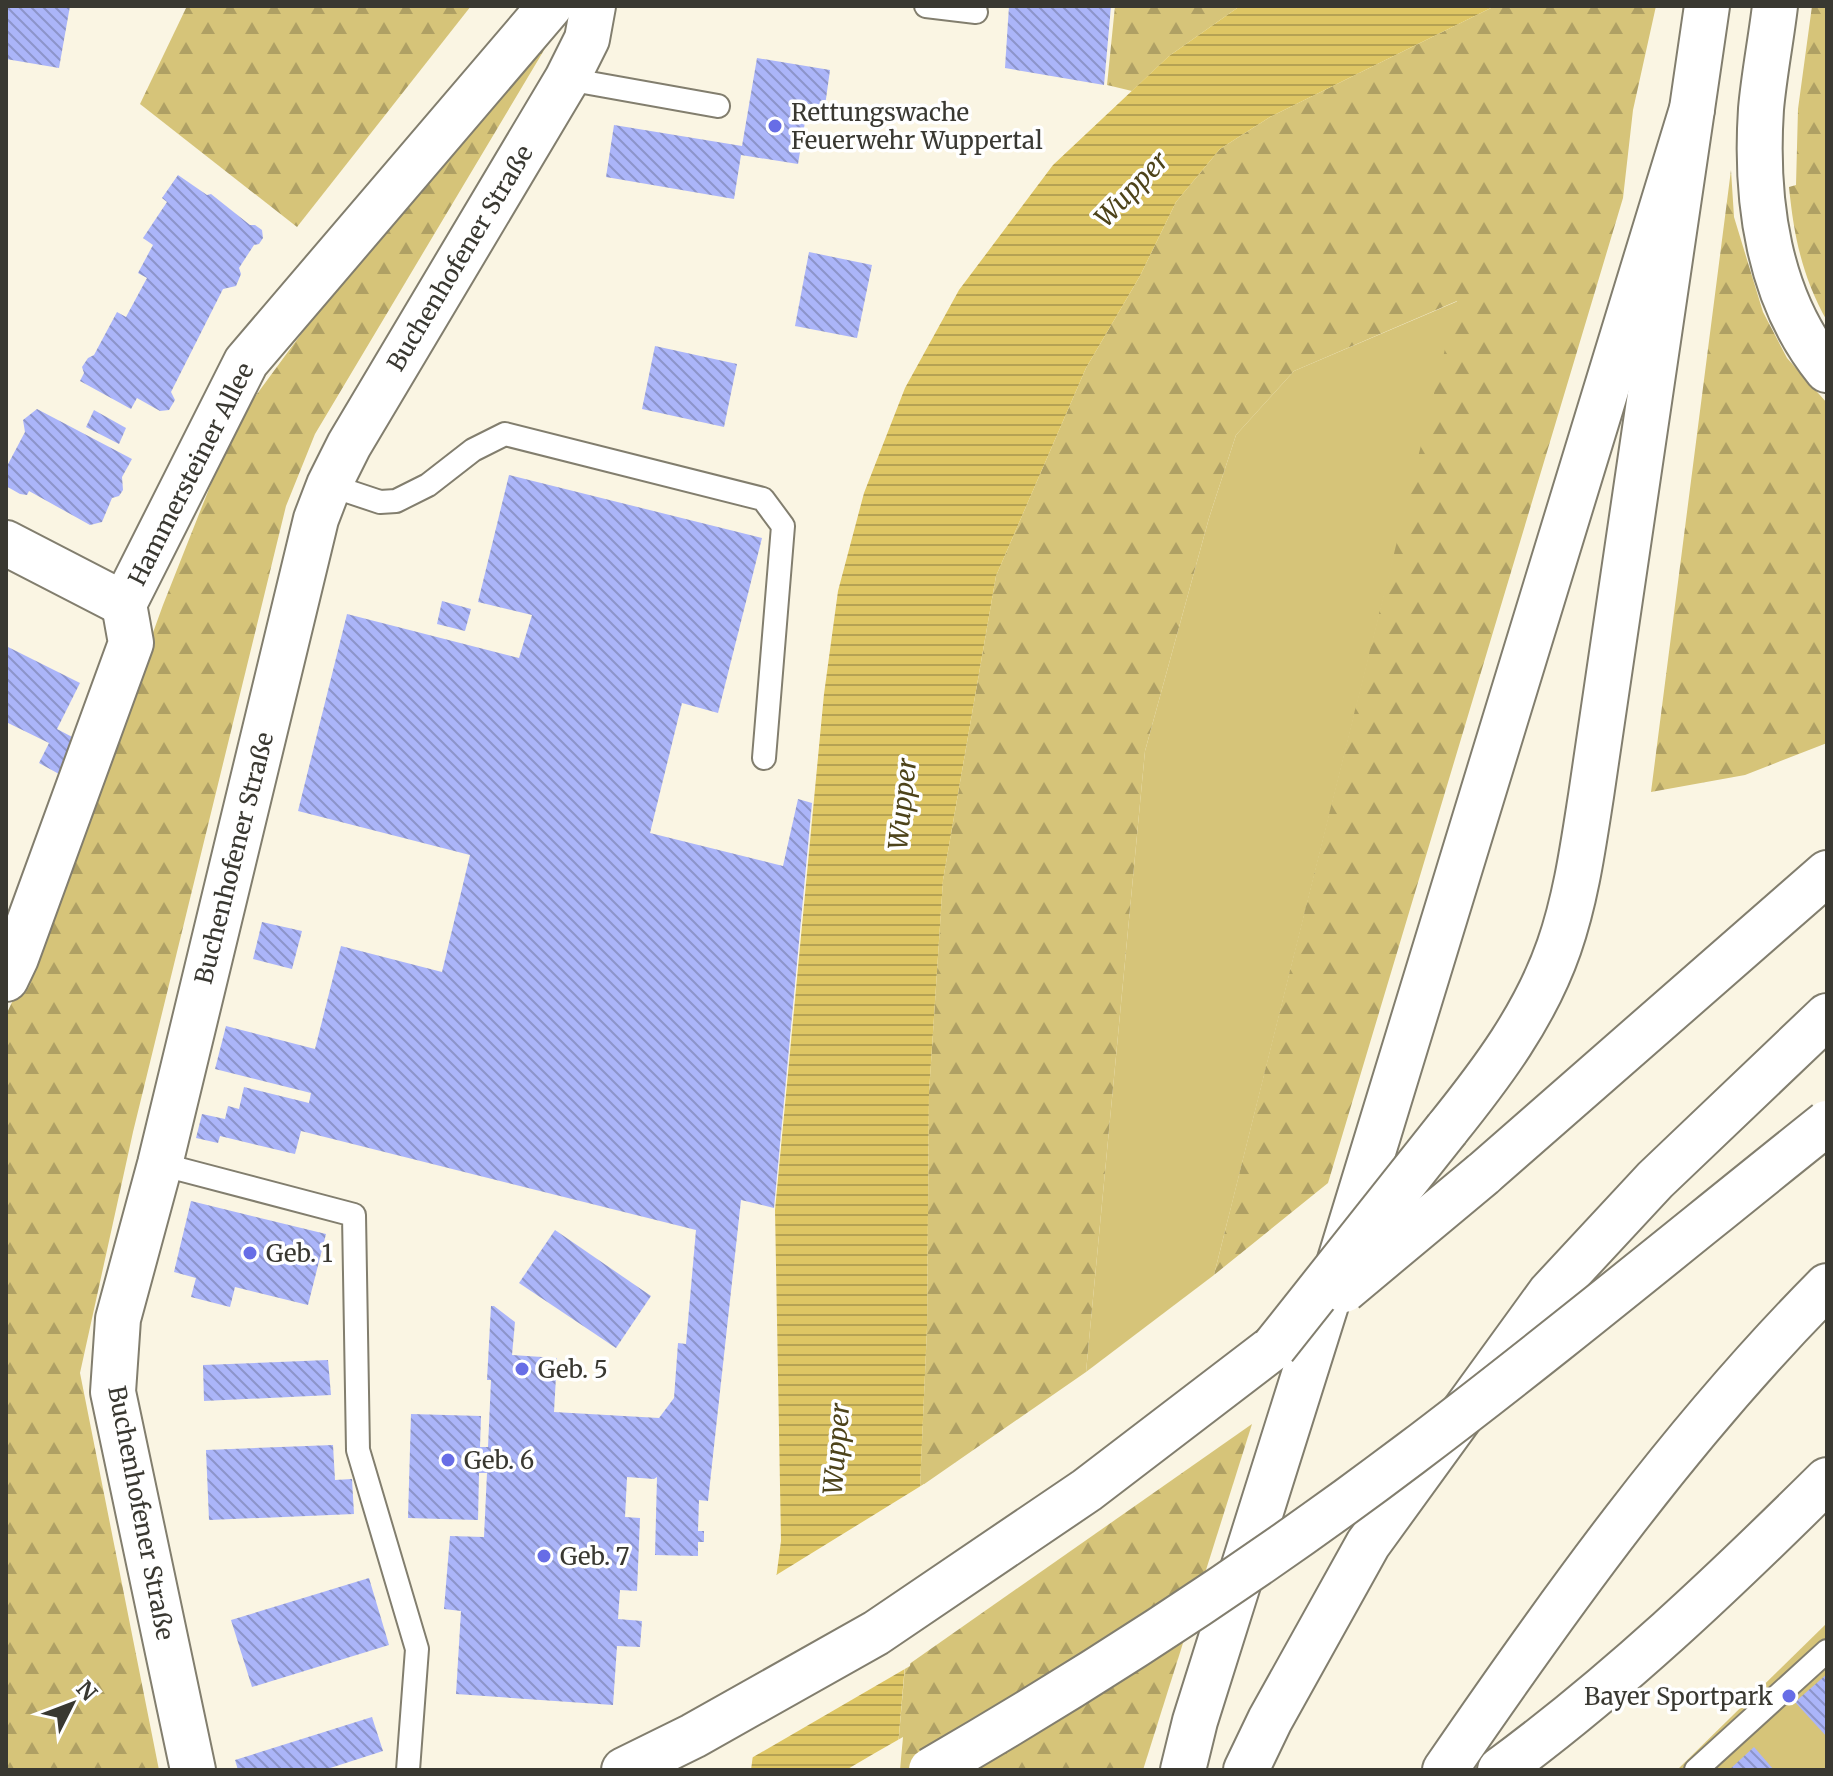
<svg xmlns="http://www.w3.org/2000/svg" width="1833" height="1776" viewBox="0 0 1833 1776" font-family="Merriweather,serif">
  <defs>
    <pattern id="forest-firs" width="22" height="20" patternUnits="userSpaceOnUse" patternTransform="scale(2)"><rect width="22" height="20" fill="#d6c479"/><path d="M5 1l3.5 6h-7zM16 11l3.5 6h-7z" fill="#afa064"/></pattern>
    <pattern id="water-rules" width="6" height="5" patternUnits="userSpaceOnUse" patternTransform="scale(2)"><rect width="6" height="5" fill="#dec664"/><path d="M0 2.5h6" fill="none" stroke="#b5a253"/></pattern>
    <pattern id="building-back-hatch" width="6" height="6" patternUnits="userSpaceOnUse" patternTransform="scale(2)"><rect width="6" height="6" fill="#abb5f9"/><path d="M-1 5l2 2M0 0l6 6M5-1l2 2" fill="none" stroke="#8c94ca"/></pattern>
  </defs>
  <rect width="100%" height="100%" fill="#faf5e3"/>
  <g fill="#d6c479">
    <path d="M 1458,301 L 1214,1275 L 1086,1372 L 1145,751 L 1209,518 L 1236,435 L 1294,371 Z"/>
    <path d="M 1827,1623 L 1827,1770 L 1677,1770 Z"/>
  </g>
  <g fill="url(#forest-firs)">
    <path d="M 187,6 L 471,6 L 297,227 L 140,104 Z"/>
    <path d="M 1115,6 L 1240,6 L 1169,56 L 1132,91 L 1107,85 Z"/>
    <path d="M 1495,6 L 1656,6 L 1633,110 L 1623,198 L 1328,1183 L 1214,1275 L 1457,301 L 1294,371 L 1236,435 L 1209,518 L 1145,751 L 1086,1372 L 920,1487 L 927,1328 L 929,1093 L 943,880 L 996,576 L 1086,368 L 1140,276 L 1176,202 L 1220,149 L 1270,117 Z"/>
    <path d="M 1812,6 L 1827,6 L 1827,321 C 1802,276 1794,237 1789,187 L 1796,185 L 1798,109 Z"/>
    <path d="M 562,20 L 315,434 L 286,506 L 133,1132 L 80,1373 L 159,1770 L 6,1770 L 6,1015 L 43,936 L 163,605 L 224,451 L 254,398 L 321,307 Z"/>
    <path d="M 1731,170 L 1734,217 L 1763,312 L 1787,358 L 1827,403 L 1827,743 L 1745,775 L 1651,792 Z"/>
    <path d="M 1252,1424 L 1143,1770 L 896,1770 L 905,1667 Z"/>
  </g>
  <path fill="url(#water-rules)" d="M 1240,6 L 1495,6 L 1270,117 L 1220,149 L 1176,202 L 1140,276 L 1086,368 L 996,576 L 943,880 L 929,1093 L 927,1328 L 920,1487 L 896,1770 L 751,1770 L 781,1541 L 775,1210 L 824,694 L 838,591 L 864,493 L 905,388 L 959,290 L 1053,165 L 1169,56 Z"/>
  <g fill="#faf5e3">
    <path d="M 924,1484 L 910,1666 L 748,1760 L 773,1577 Z"/>
    <path d="M 903,1737 L 900,1770 L 846,1770 L 875,1753 Z"/>
  </g>
  <g fill="url(#building-back-hatch)">
    <path d="M 6,6 L 70,6 L 59,68 L 6,59 Z"/>
    <path d="M 1009,6 L 1111,6 L 1104,85 L 1005,68 Z"/>
    <path d="M 757,58 L 830,70 L 825,106 L 808,104 L 798,164 L 741,155 L 734,199 L 606,177 L 614,125 L 742,146 Z"/>
    <path d="M 178,175 L 207,195 L 211,194 L 250,225 L 255,225 L 262,230 L 263,238 L 259,244 L 254,245 L 239,268 L 241,274 L 236,286 L 223,289 L 171,392 L 175,400 L 169,410 L 160,411 L 137,398 L 131,409 L 80,381 L 84,373 L 82,367 L 88,358 L 94,355 L 117,312 L 126,317 L 147,278 L 138,273 L 153,245 L 143,238 L 167,202 L 162,198 Z"/>
    <path d="M 809,252 L 872,265 L 857,338 L 795,326 Z"/>
    <path d="M 655,346 L 737,364 L 724,427 L 642,409 Z"/>
    <path d="M 37,409 L 132,459 L 122,477 L 123,490 L 119,496 L 112,498 L 102,522 L 90,525 L 29,491 L 27,495 L 20,494 L 6,486 L 6,468 L 25,432 L 23,420 Z"/>
    <path d="M 94,410 L 126,428 L 119,444 L 86,427 Z"/>
    <path d="M 509,475 L 762,538 L 718,713 L 682,703 L 650,833 L 783,866 L 798,799 L 812,803 L 774,1208 L 741,1200 L 708,1501 L 699,1500 L 698,1531 L 704,1531 L 704,1542 L 698,1542 L 698,1556 L 655,1555 L 657,1477 L 654,1479 L 627,1477 L 625,1517 L 640,1518 L 637,1591 L 620,1590 L 618,1619 L 642,1621 L 640,1647 L 617,1646 L 613,1705 L 456,1694 L 461,1611 L 444,1609 L 450,1536 L 484,1537 L 487,1473 L 479,1473 L 478,1520 L 408,1518 L 411,1414 L 481,1416 L 480,1447 L 488,1447 L 491,1380 L 487,1380 L 491,1306 L 494,1306 L 515,1322 L 512,1355 L 557,1358 L 554,1412 L 659,1418 L 674,1398 L 678,1343 L 686,1344 L 696,1230 L 301,1131 L 295,1154 L 220,1136 L 218,1143 L 196,1138 L 202,1114 L 225,1119 L 228,1106 L 239,1109 L 244,1087 L 309,1103 L 311,1093 L 215,1069 L 226,1026 L 315,1049 L 341,946 L 442,972 L 470,855 L 298,811 L 347,614 L 519,658 L 532,615 L 478,602 Z"/>
    <path d="M 442,601 L 471,609 L 465,631 L 437,624 Z"/>
    <path d="M 6,646 L 80,683 L 57,729 L 76,739 L 59,774 L 39,763 L 49,743 L 6,722 Z"/>
    <path d="M 262,922 L 302,931 L 292,969 L 253,959 Z"/>
    <path d="M 191,1201 L 326,1234 L 308,1305 L 235,1287 L 230,1307 L 191,1297 L 196,1278 L 174,1272 Z"/>
    <path d="M 555,1230 L 651,1296 L 616,1348 L 519,1283 Z"/>
    <path d="M 328,1360 L 331,1395 L 204,1401 L 203,1365 Z"/>
    <path d="M 333,1445 L 335,1480 L 352,1479 L 354,1514 L 209,1520 L 206,1450 Z"/>
    <path d="M 369,1578 L 389,1645 L 252,1687 L 231,1620 Z"/>
    <path d="M 1827,1674 L 1827,1737 L 1795,1702 Z"/>
    <path d="M 372,1717 L 383,1751 L 324,1770 L 238,1770 L 235,1760 Z"/>
    <path d="M 1754,1747 L 1774,1770 L 1729,1770 Z"/>
  </g>
  <g fill="none" stroke-linecap="round" stroke-linejoin="round">
    <defs>
      <g id="service">
        <path d="M 926,6 L 976,12"/>
        <path d="M 567,79 L 718,106"/>
        <path d="M 329,485 L 380,502 L 396,501 L 428,485 L 473,450 L 505,434 L 763,499 L 783,526 L 764,758"/>
        <path d="M 160,1164 L 354,1215 L 358,1450 L 417,1649 L 408,1770"/>
        <path d="M 1696,1770 L 1827,1651"/>
      </g>
      <g id="minor">
        <path d="M 6,543 L 124,604"/>
        <path d="M 6,979 L 16,958 L 131,643 L 124,604 L 246,362 L 550,6"/>
        <path d="M 193,1770 L 113,1392 L 118,1319 L 160,1164 L 316,519 L 329,485 L 349,445 L 567,79 L 587,39 L 593,6"/>
      </g>
      <g id="trunk">
        <path d="M 1183,1770 L 1195,1721 L 1336,1273 L 1692,109 L 1707,6"/>
        <path d="M 1246,1770 L 1270,1720 L 1368,1544 L 1550,1293 L 1655,1180 L 1827,1016"/>
        <path d="M 1445,1770 C 1561,1601 1682,1432 1827,1286"/>
      </g>
      <g id="motorway">
        <path d="M 1775,6 C 1771,40 1764,75 1761,109 C 1755,200 1768,298 1827,370"/>
        <path d="M 1447,1129 C 1492,1073 1535,1016 1559,947 C 1576,898 1583,847 1591,796 L 1692,109"/>
        <path d="M 1483,1174 L 1827,873"/>
        <path d="M 624,1770 L 693,1736 L 876,1633 L 1087,1490 L 1274,1347"/>
        <path d="M 1500,1770 C 1618,1683 1723,1583 1827,1480"/>
      </g>
    </defs>
    <use href="#service" stroke="#827e6e" stroke-width="26"/>
    <use href="#minor" stroke="#827e6e" stroke-width="48"/>
    <use href="#trunk" stroke="#827e6e" stroke-width="48"/>
    <use href="#motorway" stroke="#827e6e" stroke-width="48"/>
    <use href="#service" stroke="#fff" stroke-width="22"/>
    <use href="#minor" stroke="#fff" stroke-width="44"/>
    <use href="#trunk" stroke="#fff" stroke-width="44"/>
    <use href="#motorway" stroke="#fff" stroke-width="44"/>
    <defs>
      <g id="motorway-bridge">
        <path d="M 1344,1290 L 1483,1174"/>
        <path d="M 1274,1347 L 1447,1129"/>
        <path d="M 931,1770 C 1097,1674 1258,1569 1410,1454 C 1552,1347 1689,1233 1827,1123"/>
      </g>
    </defs>
    <use href="#motorway-bridge" stroke="#827e6e" stroke-width="48" stroke-linecap="butt"/>
    <use href="#motorway-bridge" stroke="#fff" stroke-width="44"/>
  </g>
  <g fill="#676de6" stroke="#fff" stroke-width="3">
    <circle cx="775" cy="126" r="8"/>
    <circle cx="250" cy="1253" r="8"/>
    <circle cx="522" cy="1369" r="8"/>
    <circle cx="448" cy="1460" r="8"/>
    <circle cx="544" cy="1556" r="8"/>
    <circle cx="1789" cy="1696" r="8"/>
  </g>
  <g text-anchor="middle" dominant-baseline="central" stroke-width="7" stroke-linejoin="round" paint-order="stroke">
    <g font-size="24" fill="#393831" stroke="#fff" text-anchor="start">
      <text x="791" y="112">Rettungswache<tspan x="791" dy="28">Feuerwehr Wuppertal</tspan></text>
      <text x="266" y="1253">Geb. 1</text>
      <text x="538" y="1369">Geb. 5</text>
      <text x="464" y="1460">Geb. 6</text>
      <text x="560" y="1556">Geb. 7</text>
      <text x="1773" y="1696" text-anchor="end">Bayer Sportpark</text>
    </g>
    <g font-size="24" fill="#393831" stroke="#fff">
      <text transform="translate(460 258) rotate(-59)">Buchenhofener Straße</text>
      <text transform="translate(191 474) rotate(-63)">Hammersteiner Allee</text>
      <text transform="translate(234 858) rotate(-76)">Buchenhofener Straße</text>
      <text transform="translate(141 1513) rotate(79)">Buchenhofener Straße</text>
    </g>
    <g font-size="26" font-style="italic" fill="#4d431a" stroke="#fff">
      <text transform="translate(1131 189) rotate(-46)">Wupper</text>
      <text transform="translate(902 804) rotate(-84)">Wupper</text>
      <text transform="translate(836 1449) rotate(-85)">Wupper</text>
    </g>
  </g>
  <rect width="1833" height="1776" fill="none" stroke="#393831" stroke-width="16"/>
  <g transform="translate(72 1704) rotate(48)" stroke="#ffffff" stroke-width="6" paint-order="stroke">
  <path d="M0-6L14 30L0 20L-14 30Z" fill="#393831"/>
  <text y="-12" font-size="22" font-weight="bold" text-anchor="middle" fill="#393831">N</text>
  </g>
</svg>
